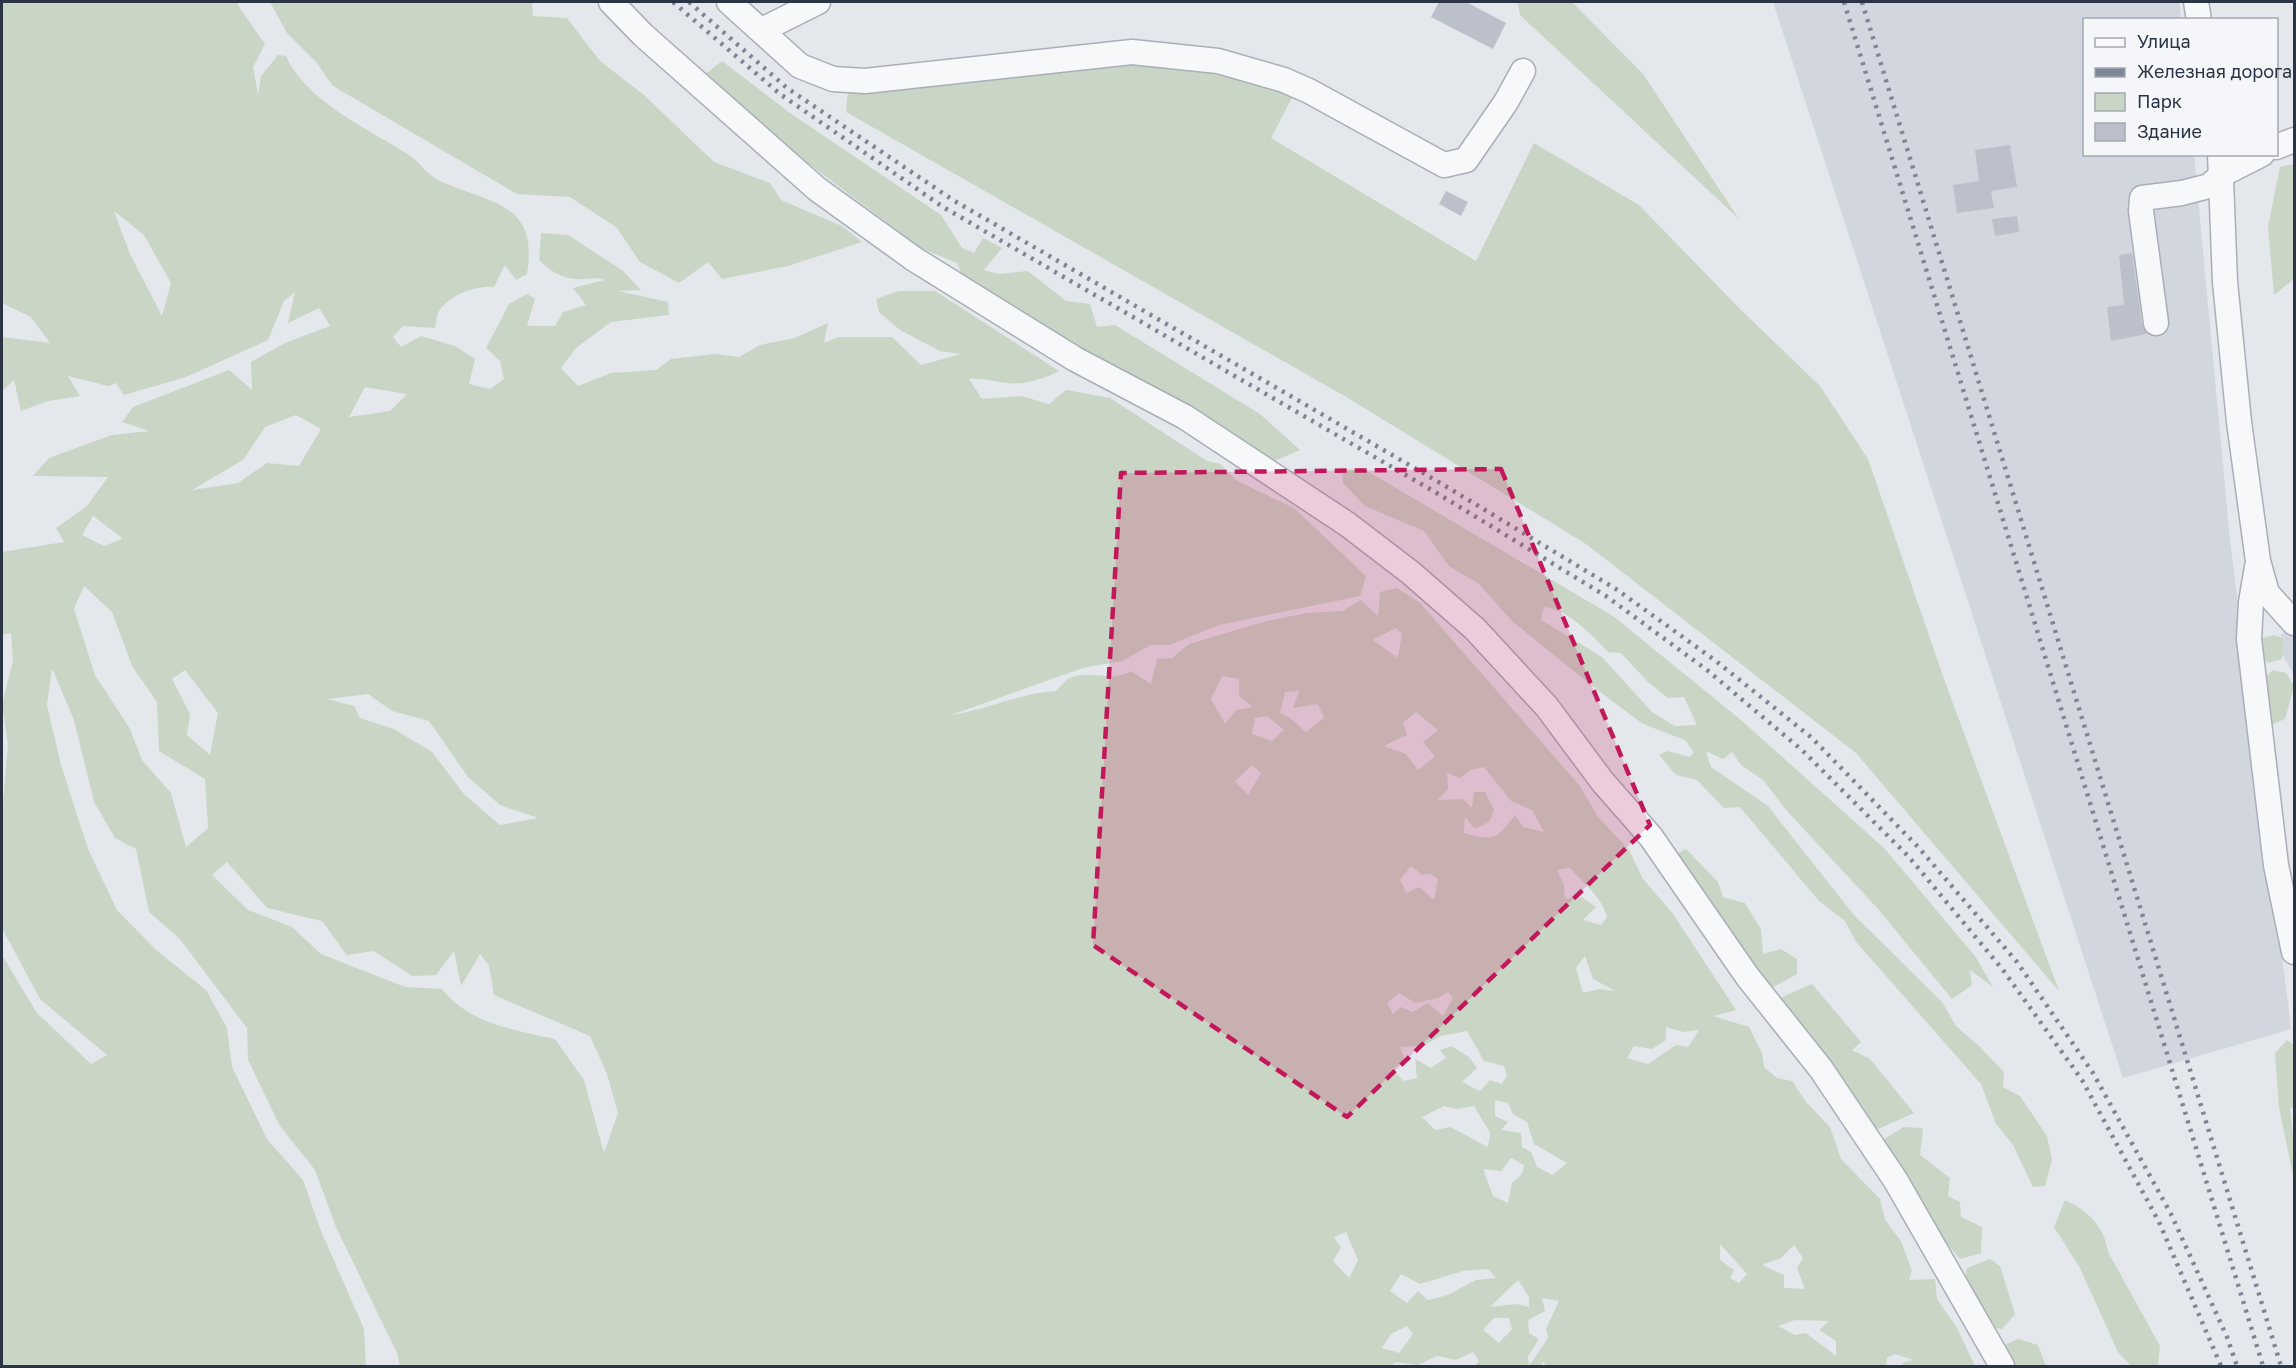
<svg xmlns="http://www.w3.org/2000/svg" width="2296" height="1368" viewBox="0 0 2296 1368" font-family="'Golos Text',sans-serif">
  <rect width="100%" height="100%" fill="#e4e7ec"/>
  <g fill="#d2d6de">
    <path d="M 1773,2 L 2179,2 L 2181,19 L 2084,20 L 2084,154 L 2194,155 L 2230,540 L 2291,1029 L 2123,1078 Z"/>
    <path d="M 2294,629 L 2294,674 L 2281,653 L 2281,634 Z"/>
  </g>
  <g fill="#c9d6c5" fill-rule="evenodd">
    <path d="M 2,2 L 237,2 L 241,10 L 265,44 L 253,67 L 258,95 L 261,76 L 278,55 L 286,56 C 304,100 370,130 409,155 C 420,162 428,176 440,181 C 491,204 539,202 527,274 L 516,280 L 505,265 L 494,287 C 475,285 447,296 438,313 C 436,317 436,324 435,328 L 403,326 L 393,337 L 401,347 L 421,336 L 455,346 L 475,359 L 469,384 L 490,389 L 504,379 L 500,361 L 486,348 L 509,304 L 527,294 L 535,299 L 527,326 L 555,326 L 563,312 L 586,305 L 573,288 L 605,280 C 595,276 588,280 577,279 C 562,279 549,270 539,260 L 541,233 L 568,235 L 622,270 L 641,290 L 618,291 L 668,302 L 669,315 L 611,322 L 576,348 L 561,368 L 578,386 L 611,373 L 656,370 L 671,359 L 714,354 L 739,357 L 760,345 L 795,338 L 828,323 L 824,343 L 839,337 L 892,337 L 921,365 L 961,354 L 940,351 L 900,330 L 879,312 L 876,299 L 899,291 L 935,291 L 1059,371 C 1044,379 1025,385 1008,383 C 994,382 984,378 969,379 L 982,399 L 1021,396 L 1049,404 L 1066,390 L 1110,398 L 1207,461 L 1220,464 L 1237,481 L 1294,508 L 1366,576 L 1360,596 L 1219,625 L 1169,645 L 1150,645 L 1122,661 L 1083,668 L 951,715 C 986,710 1020,693 1056,691 C 1060,687 1065,680 1070,678 C 1091,669 1111,683 1131,671 L 1151,684 L 1157,659 L 1172,658 L 1189,644 L 1263,622 L 1307,613 L 1342,611 L 1361,600 L 1378,616 L 1380,592 L 1397,588 L 1420,603 L 1579,785 L 1599,818 L 1629,850 L 1643,879 L 1673,914 L 1736,1010 L 1713,1016 L 1749,1027 L 1762,1053 L 1764,1067 L 1777,1078 L 1792,1081 L 1806,1102 L 1830,1127 L 1841,1159 L 1880,1199 L 1885,1220 L 1901,1241 L 1912,1271 L 1909,1280 L 1935,1279 L 1937,1299 L 1957,1328 L 1975,1366 L 1904,1366 L 1902,1363 L 1913,1360 L 1895,1354 L 1887,1358 L 1886,1366 L 1545,1366 L 1544,1361 L 1541,1366 L 1475,1366 L 1479,1361 L 1473,1352 L 1456,1360 L 1437,1356 L 1418,1365 L 1395,1362 L 1392,1366 L 400,1366 L 397,1353 L 336,1227 L 315,1170 L 280,1126 L 248,1060 L 247,1028 L 179,938 L 149,912 L 136,849 L 115,838 L 94,802 L 74,720 L 52,668 L 47,705 L 61,765 L 88,849 L 117,910 L 156,950 L 206,990 L 227,1028 L 232,1067 L 267,1139 L 303,1180 L 321,1231 L 364,1329 L 366,1366 L 2,1366 L 2,955 L 37,1013 L 91,1064 L 107,1055 L 40,999 L 2,928 L 2,814 L 8,745 L 2,705 L 13,660 L 11,633 L 2,635 L 2,552 L 64,542 L 56,528 L 87,506 L 108,477 L 33,476 L 49,458 L 112,435 L 149,431 L 122,422 L 133,407 L 229,370 L 252,390 L 251,362 L 285,343 L 330,326 L 319,308 L 288,323 L 295,292 L 284,301 L 268,340 L 186,377 L 124,395 L 116,383 L 108,386 L 68,376 L 80,396 L 48,401 L 21,411 L 14,380 L 2,391 L 2,337 L 50,343 L 31,317 L 2,303 ZM 114,211 L 144,235 L 171,283 L 162,316 L 130,254 ZM 365,387 L 406,394 L 407,394 L 390,411 L 349,417 ZM 296,415 L 321,429 L 299,466 L 267,463 L 238,483 L 192,490 L 243,460 L 265,427 ZM 93,516 L 122,538 L 122,539 L 104,546 L 82,535 ZM 84,586 L 112,612 L 132,666 L 157,702 L 159,751 L 205,779 L 208,828 L 186,847 L 171,793 L 142,760 L 130,729 L 95,675 L 74,609 ZM 1396,628 L 1402,633 L 1398,658 L 1373,640 ZM 185,670 L 218,713 L 210,755 L 187,735 L 190,714 L 172,679 ZM 1222,676 L 1239,679 L 1239,696 L 1253,707 L 1236,710 L 1225,724 L 1211,699 ZM 1299,691 L 1293,708 L 1318,704 L 1324,718 L 1306,732 L 1290,718 L 1280,713 L 1285,692 ZM 368,694 L 392,711 L 429,721 L 468,777 L 500,805 L 538,818 L 500,825 L 464,794 L 432,752 L 394,729 L 360,718 L 354,706 L 328,699 ZM 1416,712 L 1438,730 L 1423,742 L 1435,756 L 1418,770 L 1406,754 L 1384,746 L 1407,735 L 1403,723 ZM 1267,716 L 1284,730 L 1272,741 L 1252,734 L 1255,718 ZM 1252,765 L 1261,773 L 1248,795 L 1235,781 ZM 1484,767 L 1511,801 L 1532,810 L 1544,832 L 1523,827 L 1515,815 C 1497,839 1494,842 1464,833 L 1465,817 L 1475,829 L 1489,822 L 1494,810 L 1485,792 L 1474,792 L 1472,808 L 1463,799 L 1438,800 L 1448,789 L 1447,773 L 1460,778 L 1471,770 ZM 227,862 L 267,908 L 322,921 L 347,955 L 374,951 L 412,976 L 436,975 L 454,951 L 461,986 L 480,954 L 489,965 L 494,995 L 590,1036 L 607,1074 L 618,1113 L 604,1153 L 584,1080 L 555,1039 C 514,1030 470,1024 442,989 L 405,987 L 321,954 L 292,927 L 248,910 L 212,875 ZM 1411,866 L 1422,875 L 1431,874 L 1438,879 L 1434,900 L 1419,887 L 1406,893 L 1400,880 ZM 1570,868 C 1584,884 1602,897 1607,917 L 1601,925 L 1583,920 L 1596,907 L 1582,897 L 1565,899 L 1564,885 L 1557,870 ZM 1585,956 L 1593,979 L 1615,991 L 1599,989 L 1583,993 L 1576,968 ZM 1448,992 L 1453,998 L 1443,1016 L 1428,1003 L 1412,1012 L 1401,1007 L 1393,1014 L 1387,1003 L 1399,993 L 1415,1003 L 1438,998 ZM 1666,1027 L 1683,1032 L 1699,1030 L 1688,1047 L 1676,1045 L 1648,1064 L 1627,1058 L 1634,1046 L 1652,1049 L 1666,1040 ZM 1467,1031 L 1484,1061 L 1504,1066 L 1507,1075 L 1502,1084 L 1490,1080 L 1480,1091 L 1462,1082 L 1477,1068 L 1469,1057 L 1451,1046 L 1440,1050 L 1446,1058 L 1431,1068 L 1415,1059 L 1417,1078 L 1404,1081 L 1392,1069 L 1405,1061 L 1400,1047 L 1423,1046 L 1441,1036 ZM 1495,1100 L 1508,1103 L 1513,1114 L 1527,1122 L 1534,1144 L 1567,1163 L 1553,1175 L 1537,1167 L 1531,1152 L 1522,1147 L 1521,1133 L 1501,1130 L 1508,1122 L 1495,1116 ZM 1444,1106 L 1456,1109 L 1474,1106 L 1490,1133 L 1488,1147 L 1450,1127 L 1435,1130 L 1422,1117 ZM 1511,1158 L 1524,1165 L 1522,1174 L 1512,1183 L 1508,1203 L 1493,1196 L 1483,1169 L 1501,1171 ZM 1346,1232 L 1358,1260 L 1349,1278 L 1333,1261 L 1341,1247 L 1334,1237 ZM 1720,1244 L 1747,1274 L 1739,1283 L 1730,1278 L 1734,1270 L 1720,1260 ZM 1794,1245 L 1803,1258 L 1797,1268 L 1805,1289 L 1784,1288 L 1784,1275 L 1762,1265 L 1781,1258 ZM 1488,1269 L 1496,1278 L 1476,1280 L 1448,1295 L 1428,1300 L 1418,1291 L 1407,1303 L 1390,1291 L 1401,1274 L 1420,1284 L 1463,1271 ZM 1518,1280 L 1529,1297 L 1529,1307 L 1516,1304 L 1490,1307 ZM 1542,1298 L 1559,1301 L 1546,1329 L 1548,1338 L 1529,1366 L 1528,1356 L 1539,1339 L 1529,1333 L 1528,1320 L 1545,1311 ZM 1494,1318 L 1509,1318 L 1512,1329 L 1499,1343 L 1483,1330 ZM 1795,1320 L 1829,1321 L 1819,1330 L 1836,1341 L 1836,1356 L 1806,1333 L 1795,1335 L 1778,1326 ZM 1407,1326 L 1413,1334 L 1399,1353 L 1382,1348 L 1391,1334 Z"/>
    <path d="M 270,2 L 532,2 L 533,16 L 567,18 L 600,61 L 644,95 L 714,162 L 770,183 L 781,200 L 842,226 L 862,242 L 788,266 L 722,279 L 708,262 L 679,283 L 640,262 L 617,228 L 570,197 L 517,194 L 333,86 L 316,62 L 287,33 Z"/>
    <path d="M 1522,2 L 1572,2 L 1643,74 L 1739,219 L 1520,15 L 1518,4 Z"/>
    <path d="M 1148,58 L 1294,94 L 1271,138 L 1476,261 L 1534,143 L 1639,205 L 1739,308 L 1820,386 L 1868,459 L 1944,679 L 2059,991 L 1856,753 L 1586,544 L 1348,398 L 846,112 L 848,90 Z"/>
    <path d="M 722,61 L 790,113 L 941,215 L 962,248 L 974,253 L 983,238 L 1002,248 L 984,270 L 998,274 L 1028,271 L 1066,301 L 1090,304 L 1097,327 L 1115,325 L 1260,414 L 1300,450 L 1270,463 L 965,281 L 957,263 L 921,248 L 789,149 L 704,75 Z"/>
    <path d="M 2294,164 L 2294,279 L 2274,295 L 2268,227 L 2280,167 Z"/>
    <path d="M 1362,468 L 1613,616 L 1741,720 L 1884,848 L 1975,956 L 1993,987 L 1970,970 L 1972,985 L 1952,999 L 1878,909 L 1788,812 L 1763,780 L 1741,765 L 1732,752 L 1723,759 L 1706,751 L 1711,767 L 1768,806 L 1853,914 L 1942,1002 L 1956,1026 L 1978,1045 L 2004,1072 L 2003,1087 L 2020,1096 L 2047,1136 L 2052,1160 L 2045,1186 L 2033,1187 L 2013,1145 L 1996,1124 L 1981,1084 L 1857,943 L 1845,921 L 1819,901 L 1740,807 L 1724,808 L 1697,780 L 1676,775 L 1659,755 L 1667,751 L 1690,757 L 1694,752 L 1685,740 L 1643,724 L 1596,689 L 1512,621 L 1479,584 L 1449,566 L 1424,531 L 1365,506 L 1343,483 L 1342,470 ZM 1544,607 C 1569,610 1591,634 1608,652 L 1621,653 L 1648,682 L 1668,698 L 1684,697 L 1697,725 L 1675,726 L 1652,712 L 1602,657 L 1541,620 Z"/>
    <path d="M 2274,635 L 2283,638 L 2282,659 L 2268,663 L 2258,655 L 2262,638 Z"/>
    <path d="M 2273,670 L 2286,673 L 2294,686 L 2285,719 L 2271,725 L 2260,682 Z"/>
    <path d="M 1686,849 L 1718,882 L 1723,897 L 1745,903 L 1761,929 L 1763,954 L 1781,949 L 1797,959 L 1797,974 L 1770,989 L 1673,856 Z"/>
    <path d="M 1812,984 L 1861,1042 L 1852,1050 L 1870,1059 L 1914,1113 L 1876,1130 L 1853,1104 L 1780,998 Z"/>
    <path d="M 2287,1040 L 2294,1045 L 2294,1107 L 2290,1108 L 2294,1143 L 2294,1181 L 2279,1107 L 2275,1053 Z"/>
    <path d="M 1904,1127 L 1923,1128 L 1920,1155 L 1950,1178 L 1948,1196 L 1960,1202 L 1961,1217 L 1982,1227 L 1981,1253 L 1960,1259 C 1930,1223 1896,1185 1884,1139 Z"/>
    <path d="M 2065,1200 C 2087,1210 2105,1227 2108,1252 L 2160,1346 L 2158,1366 L 2131,1366 L 2118,1352 L 2080,1268 L 2054,1227 Z"/>
    <path d="M 1990,1259 L 2000,1266 L 2015,1314 L 2002,1329 L 1988,1327 L 1964,1281 L 1967,1268 Z"/>
    <path d="M 2018,1339 L 2038,1345 L 2046,1366 L 2016,1366 L 2000,1347 Z"/>
  </g>
  <g fill="#bbc0ca">
    <path d="M 1439,2 L 1466,2 L 1506,23 L 1493,49 L 1431,17 Z"/>
    <path d="M 2010,145 L 2017,187 L 1991,191 L 1994,208 L 1957,213 L 1953,185 L 1979,181 L 1975,150 Z"/>
    <path d="M 1446,191 L 1468,202 L 1461,216 L 1439,204 Z"/>
    <path d="M 2017,216 L 2019,232 L 1995,236 L 1992,219 Z"/>
    <path d="M 2132,253 L 2142,325 L 2147,334 L 2111,341 L 2107,307 L 2124,305 L 2119,255 Z"/>
  </g>
  <g fill="none" stroke-linecap="round" stroke-linejoin="round">
    <defs>
      <g id="minor">
        <path d="M 611,2 L 643,35 L 817,189 L 914,259 L 1075,359 L 1185,417 L 1347,524 L 1411,573 L 1475,629 L 1547,707 L 1602,781 L 1651,837 L 1747,976 L 1821,1069 L 1896,1181 L 2002,1366"/>
        <path d="M 729,2 L 800,66 L 833,79 L 865,81 L 1132,52 L 1218,61 L 1284,80 L 1309,91 L 1444,165 L 1466,160 L 1506,102 L 1523,71"/>
        <path d="M 2196,2 L 2199,20"/>
        <path d="M 762,30 L 818,2"/>
        <path d="M 2276,147 L 2294,140"/>
        <path d="M 2220,154 L 2225,282 L 2239,422 L 2258,561 L 2267,593 L 2294,623"/>
        <path d="M 2156,323 L 2141,211 L 2142,198 L 2182,193 L 2209,186 L 2223,174 L 2262,154"/>
        <path d="M 2257,567 L 2251,602 L 2249,639 L 2276,865 L 2294,952"/>
      </g>
    </defs>
    <use href="#minor" stroke="#a9aeb7" stroke-width="27"/>
    <use href="#minor" stroke="#f7f8fa" stroke-width="24"/>
    <g stroke="#7d8696" stroke-width="4.5" stroke-dasharray="3 6" stroke-linecap="butt">
      <path d="M 673,2 L 780,94 L 943,207 L 1435,492 L 1606,596 L 1707,670 L 1803,751 L 1909,857 L 2003,970 L 2082,1080 L 2159,1222 L 2221,1366"/>
      <path d="M 689,2 L 787,88 L 953,200 L 1442,484 L 1616,589 L 1716,661 L 1812,738 L 1919,848 L 2017,962 L 2093,1073 L 2171,1214 L 2227,1337 L 2237,1366"/>
      <path d="M 1844,2 L 2263,1366"/>
      <path d="M 1862,2 L 2281,1366"/>
    </g>
  </g>
  <path fill="#c2185b" fill-opacity="0.2" stroke="#c2185b" stroke-width="4.5" stroke-dasharray="12 8" stroke-linejoin="round" d="M 1501,469 L 1650,825 L 1347,1117 L 1093,945 L 1121,473 Z"/>
  <rect width="2296" height="1368" fill="none" stroke="#2b3445" stroke-width="6"/>
  <rect x="2083" y="18" width="195" height="138" fill="#f4f6f9" stroke="#a4a8b1" stroke-width="1.5"/>
  <rect x="2095" y="38" width="30" height="9" fill="#f7f8fa" stroke="#a4a8b1" stroke-width="1.5"/>
  <text x="2137" y="48" font-size="18" fill="#2b3445">Улица</text>
  <rect x="2095" y="68" width="30" height="9" fill="#7d8696" stroke="#a4a8b1" stroke-width="1.5"/>
  <text x="2137" y="78" font-size="18" fill="#2b3445">Железная дорога</text>
  <rect x="2095" y="93" width="30" height="18" fill="#c9d6c5" stroke="#a4a8b1" stroke-width="1.5"/>
  <text x="2137" y="108" font-size="18" fill="#2b3445">Парк</text>
  <rect x="2095" y="123" width="30" height="18" fill="#bbc0ca" stroke="#a4a8b1" stroke-width="1.5"/>
  <text x="2137" y="138" font-size="18" fill="#2b3445">Здание</text>
</svg>
